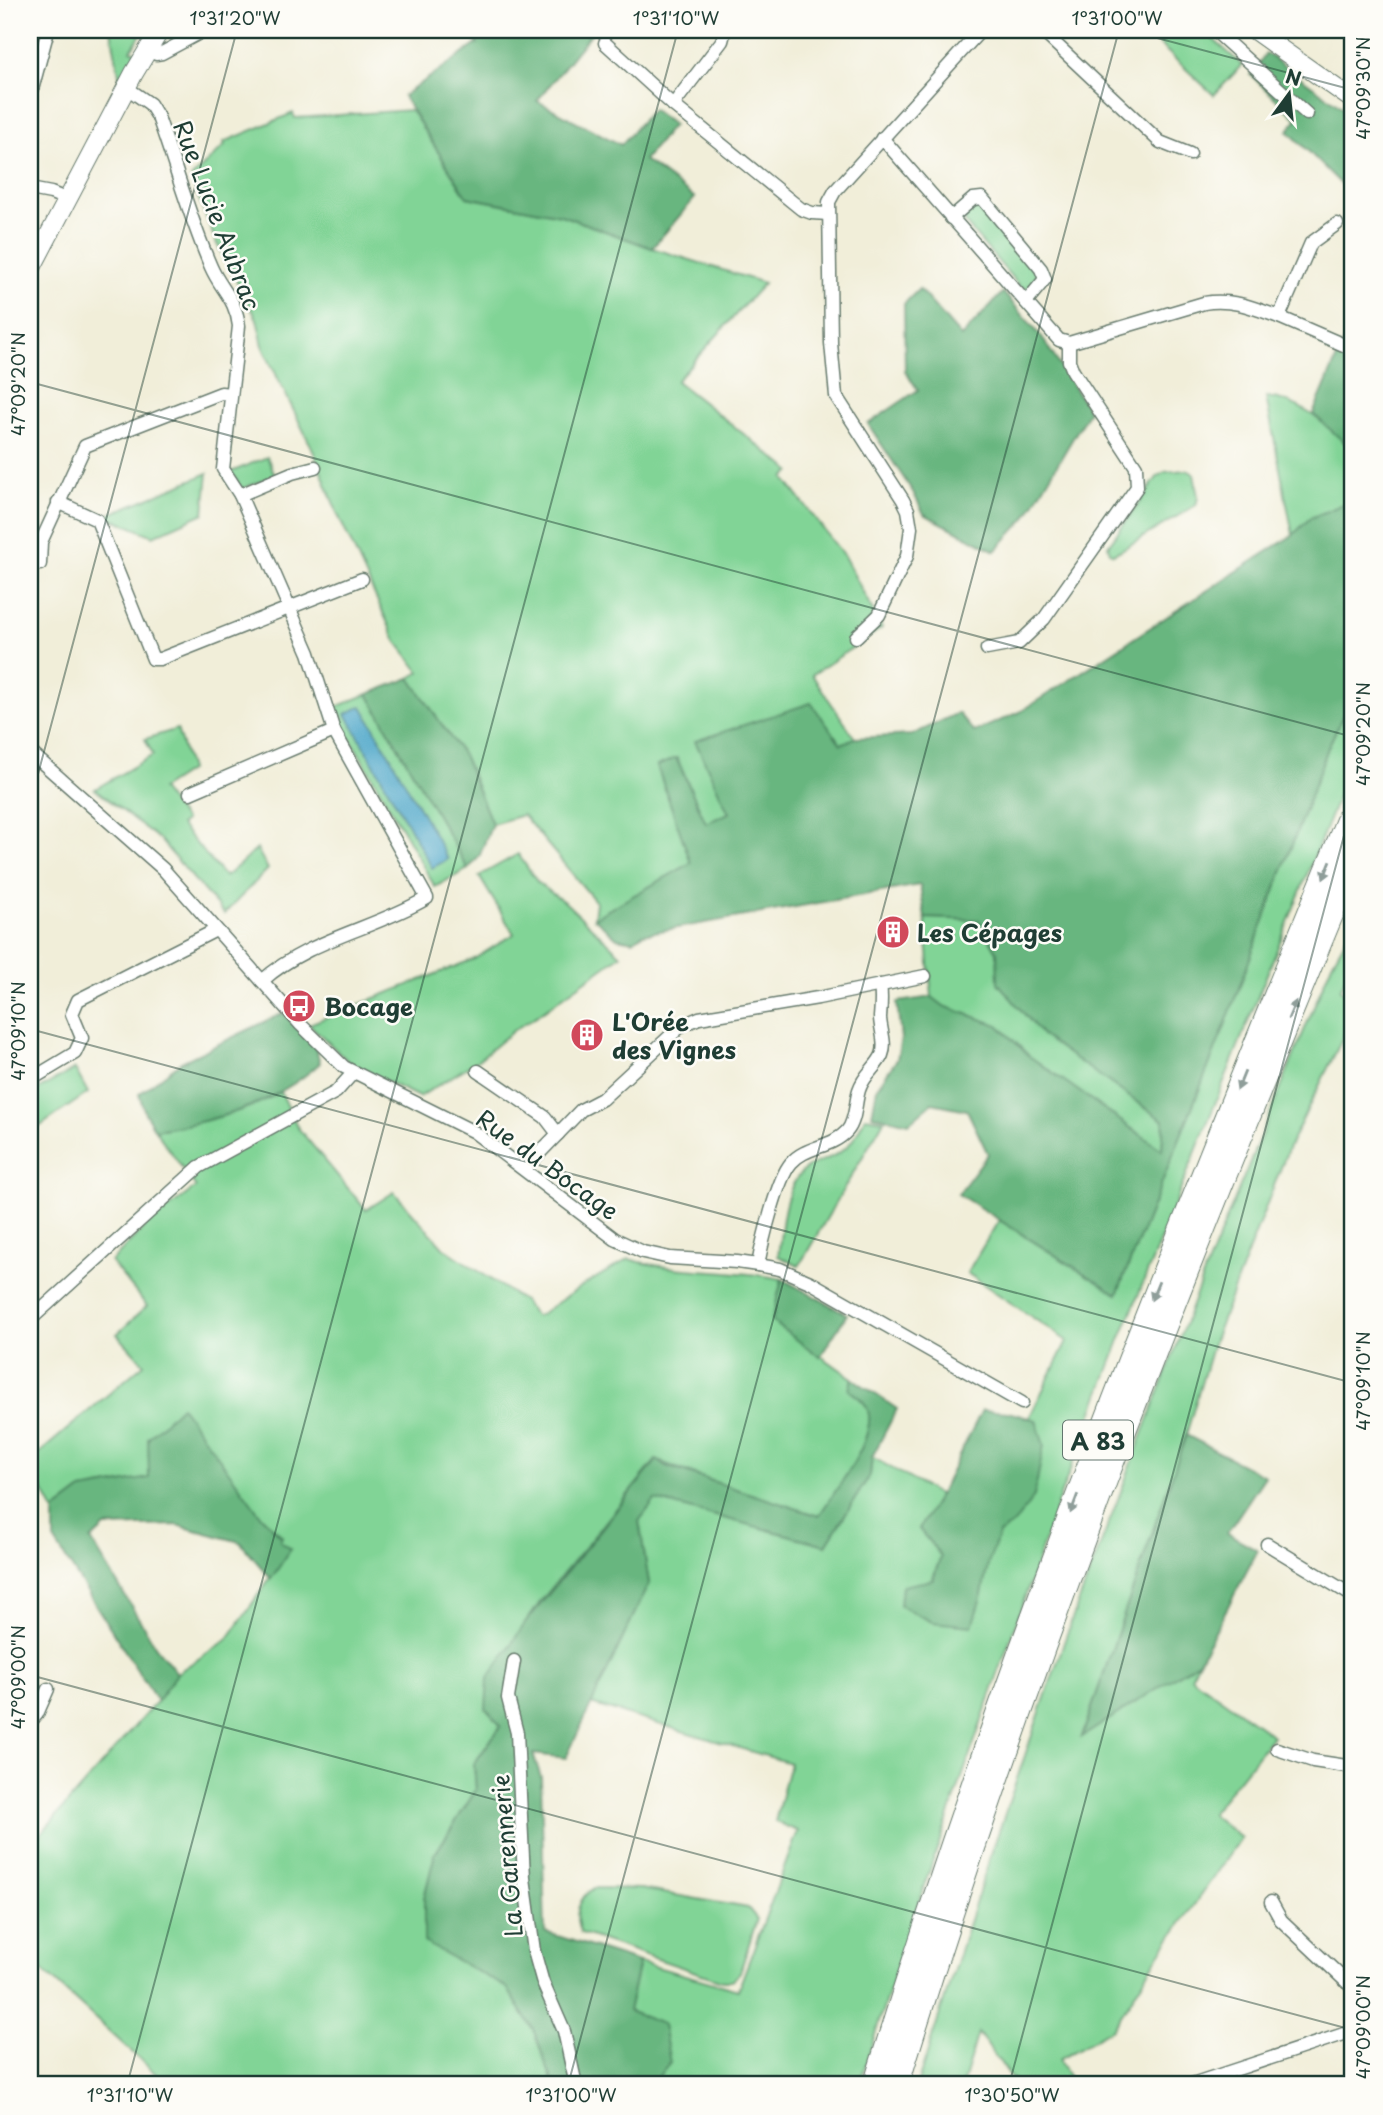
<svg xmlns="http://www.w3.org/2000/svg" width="1383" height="2115" viewBox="0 0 1383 2115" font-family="'Playpen Sans',sans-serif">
  <rect width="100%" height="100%" fill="#fdfcf7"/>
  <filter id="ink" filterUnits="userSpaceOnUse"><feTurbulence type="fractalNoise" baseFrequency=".0143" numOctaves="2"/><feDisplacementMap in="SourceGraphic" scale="14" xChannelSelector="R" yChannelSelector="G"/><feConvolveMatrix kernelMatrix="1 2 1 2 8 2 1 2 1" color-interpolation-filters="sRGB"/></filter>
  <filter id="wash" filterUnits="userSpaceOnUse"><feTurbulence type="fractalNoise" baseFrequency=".00686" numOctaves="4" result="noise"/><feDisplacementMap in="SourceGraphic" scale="28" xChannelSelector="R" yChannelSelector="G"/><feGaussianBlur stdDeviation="1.57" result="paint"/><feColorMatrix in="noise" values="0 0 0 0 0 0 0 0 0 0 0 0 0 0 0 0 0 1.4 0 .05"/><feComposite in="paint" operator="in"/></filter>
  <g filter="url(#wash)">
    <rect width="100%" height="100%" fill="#f1eed9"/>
    <g fill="#81d496" stroke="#508865" stroke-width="2">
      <path d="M 111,30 L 141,30 L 140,36 L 131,50 L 138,53 L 120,80 Z"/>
      <path d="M 1144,30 L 1203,30 L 1242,65 L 1214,95 Z"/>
      <path d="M 411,110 L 467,197 L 561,215 L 652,248 L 764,283 L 676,381 L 791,471 L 784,478 L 844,556 L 882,628 L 812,675 L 855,738 L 841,744 L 696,741 L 729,813 L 706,824 L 677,758 L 657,766 L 691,863 L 594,918 L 596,902 L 523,815 L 492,824 L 464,757 L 410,678 L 420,672 L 396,641 L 338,515 L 312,448 L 264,350 L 257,319 L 216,242 L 191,178 L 225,145 L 224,142 L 293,113 L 295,118 Z"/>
      <path d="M 975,207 L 983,209 L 1036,271 L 1036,278 L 1029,288 L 1021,288 L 965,223 L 965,217 Z"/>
      <path d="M 1266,397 C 1302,400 1328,427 1353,450 L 1353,500 L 1311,518 L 1293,535 Z"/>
      <path d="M 267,457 L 275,475 L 242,489 L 231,472 Z"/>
      <path d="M 1187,470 L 1194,474 L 1198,497 L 1196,505 L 1121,550 L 1113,554 L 1110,552 L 1108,546 L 1158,476 L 1165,472 Z"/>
      <path d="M 208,473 L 204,513 L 153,536 L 105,516 Z"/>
      <path d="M 368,694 L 468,869 L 435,887 L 333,708 Z"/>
      <path d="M 1353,694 L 1353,760 L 1119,1343 L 1059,1499 L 902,1950 L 859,2085 L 651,2085 L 670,2063 L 628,2011 L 639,1962 L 738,1990 L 798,1831 L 775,1822 L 790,1763 L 591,1704 L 649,1583 L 639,1521 L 656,1499 L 826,1545 L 870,1475 L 872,1457 L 939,1495 L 919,1529 L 941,1556 L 932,1580 L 982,1594 L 988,1564 L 999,1534 L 1015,1523 L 1036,1420 L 1029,1418 L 1067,1341 L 967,1273 L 999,1220 L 1117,1294 L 1224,1028 L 1329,745 Z"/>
      <path d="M 177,729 L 190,770 L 161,789 L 185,821 L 180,825 L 225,877 L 257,849 L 268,869 L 224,914 L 160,840 L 95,789 L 153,755 L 145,739 Z"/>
      <path d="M 518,854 L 538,883 L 567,904 L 621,955 L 535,1017 L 514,1030 L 477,1061 L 419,1097 L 352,1065 L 309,1024 L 474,959 L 514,934 L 479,876 Z"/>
      <path d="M 925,918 L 979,920 L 997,952 L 999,983 L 1043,1036 L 1164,1121 L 1162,1150 L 1029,1056 L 998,1025 L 943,1006 L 932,997 Z"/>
      <path d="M 1353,925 L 1353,961 L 1340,990 L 1353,1000 L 1353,1017 L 1289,1147 L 1214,1340 L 1186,1435 L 1082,1736 L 1199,1661 L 1191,1677 L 1273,1736 L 1211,1814 L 1241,1838 L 1165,1946 L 1112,2029 L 1059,2060 L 1073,2085 L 1017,2085 L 978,2033 L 962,2085 L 917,2085 L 993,1848 L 1071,1622 L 1205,1271 L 1332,963 Z"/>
      <path d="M 75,1069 L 88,1093 L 30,1133 L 30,1094 Z"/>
      <path d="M 281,1092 L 298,1128 L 366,1210 L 394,1192 L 444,1248 L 523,1301 L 536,1317 L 582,1286 L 629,1259 C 679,1274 731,1268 782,1279 L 772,1321 L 852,1378 L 849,1390 C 854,1394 862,1399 865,1404 C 884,1432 834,1491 819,1516 L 730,1488 L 656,1460 L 540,1602 L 488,1679 L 501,1725 L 474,1764 L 476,1790 L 435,1854 L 424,1898 L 424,1942 L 507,1988 L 533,2029 L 551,2077 L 552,2085 L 168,2085 L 30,1959 L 30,1846 L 157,1701 L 177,1673 L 227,1640 L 290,1549 L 279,1541 L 282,1536 L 262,1517 L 148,1438 L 150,1478 L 82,1490 L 54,1511 L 39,1483 L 37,1455 L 144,1364 L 117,1334 L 147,1306 L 111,1262 L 143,1228 L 196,1187 L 155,1130 C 197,1124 245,1113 281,1092 Z"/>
      <path d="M 865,1117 L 884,1120 L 799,1266 L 778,1256 C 782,1230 782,1192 802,1172 C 812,1162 823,1161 835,1155 C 851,1148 858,1132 865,1117 Z"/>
      <path d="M 594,1888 L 641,1889 L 748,1908 L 757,1919 L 740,1972 L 732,1981 L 722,1981 L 581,1933 C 573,1917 578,1897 594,1888 Z"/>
    </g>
    <g fill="#68b67f" stroke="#447a5a" stroke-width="2">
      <path d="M 465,30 L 594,30 L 537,101 L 621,145 L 652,109 L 673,125 L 644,160 L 695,198 L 652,248 L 561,215 L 467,197 L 403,96 L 478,43 Z"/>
      <path d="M 1266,53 L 1353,115 L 1353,196 L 1288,131 L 1297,119 L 1251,75 Z"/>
      <path d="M 919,289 L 961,337 L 1003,292 L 1041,336 L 1089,411 L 1025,519 L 995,551 L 924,514 L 913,492 L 868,424 L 918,390 L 905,371 L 904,304 Z"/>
      <path d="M 1353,320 L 1353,450 L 1313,414 Z"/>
      <path d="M 1353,500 L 1353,694 L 1329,745 L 1224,1028 L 1117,1294 L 958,1194 L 988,1154 L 967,1110 L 932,1103 L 909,1123 L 872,1115 L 877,1088 L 897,1059 L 901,1039 L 897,1002 L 932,997 L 944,1006 L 998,1025 L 1029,1056 L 1162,1150 L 1164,1121 L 1043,1036 L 998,983 L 997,952 L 979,920 L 925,918 L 920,885 L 643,934 L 633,941 L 617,938 L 594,918 L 691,863 L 657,766 L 676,758 L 706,823 L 729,813 L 695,741 L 811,703 L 841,744 L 855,738 L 912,735 L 958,713 L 974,732 L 1020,712 L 1293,535 L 1310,518 Z"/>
      <path d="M 410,678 L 464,757 L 492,824 L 479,857 L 468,869 L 368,694 Z"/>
      <path d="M 283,1013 L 315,1045 L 320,1063 C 276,1104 214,1122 155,1130 L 145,1113 L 139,1094 L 181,1062 Z"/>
      <path d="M 782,1279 L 847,1314 L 820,1357 L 772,1321 Z"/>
      <path d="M 852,1378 L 897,1409 L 872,1457 L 870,1475 L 826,1545 L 655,1500 L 639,1521 L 649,1583 L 566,1758 L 533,1754 L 541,1777 L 545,1932 L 639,1962 L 628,2011 L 663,2024 L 670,2063 L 651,2085 L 552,2085 L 551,2077 L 533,2029 L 507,1988 L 424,1942 L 424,1898 L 435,1854 L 476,1790 L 474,1764 L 501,1726 L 486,1709 L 488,1679 L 526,1622 L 657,1460 L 666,1466 L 819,1516 C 834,1491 884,1432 865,1404 C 862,1399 854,1394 849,1390 Z"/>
      <path d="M 181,1406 L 262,1517 L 282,1537 L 280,1541 L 291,1549 L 271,1579 L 240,1542 L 176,1525 L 105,1527 L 91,1540 L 156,1647 L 177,1673 L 157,1701 L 54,1540 L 54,1511 L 82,1490 L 149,1478 L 148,1438 Z"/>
      <path d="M 982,1410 L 1008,1412 L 1036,1420 L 1044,1445 L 1034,1496 L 1015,1523 L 999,1534 L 988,1564 L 982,1594 L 972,1626 L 932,1622 L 900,1606 L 902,1586 L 933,1580 L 941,1556 L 919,1529 L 941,1492 Z"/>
      <path d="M 1186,1435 L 1265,1476 L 1227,1533 L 1258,1550 L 1199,1661 L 1082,1737 Z"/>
    </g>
    <path fill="#4ba6c9" stroke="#35727e" stroke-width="2" d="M 362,706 L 448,859 L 432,868 L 346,714 Z"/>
  </g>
  <g filter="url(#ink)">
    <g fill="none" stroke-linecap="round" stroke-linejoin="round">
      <defs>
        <g id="street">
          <path d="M 1041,30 L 1160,142 L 1190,154"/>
          <path d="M 1214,30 L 1307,114"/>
          <path d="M 605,43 L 673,105 L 801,209 L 812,213 L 828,214"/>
          <path d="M 148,50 L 156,54 L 162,53 L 205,30"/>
          <path d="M 127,88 L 150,104 L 158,117 C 176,167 190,219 211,267 C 221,290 236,299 239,326 L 223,469 L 240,495 L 309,653 L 334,731"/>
          <path d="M 30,97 L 48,30"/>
          <path d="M 673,105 L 722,41 L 725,30"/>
          <path d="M 882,138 L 1059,340 L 1069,343 L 1204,303 C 1231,298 1254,308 1279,317 L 1311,243 L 1337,224"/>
          <path d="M 30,189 L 51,193 L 66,199"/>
          <path d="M 951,218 L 973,199 L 982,198 L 1041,269 L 1045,279 L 1026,302"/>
          <path d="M 1279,317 L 1353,349"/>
          <path d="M 240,495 L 292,473 L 315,467"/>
          <path d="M 58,502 L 97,520 L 153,659 L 160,659 L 362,579"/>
          <path d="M 40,564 L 41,542 L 85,446 L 221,393 L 230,394"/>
          <path d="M 856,637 L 879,615 L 907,556 L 911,528 L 908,510 L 903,500 L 836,396 L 831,343 L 829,202 L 835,191 L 981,30"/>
          <path d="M 987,649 L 1019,643 L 1044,619 L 1137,487 L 1136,467 L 1073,371 L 1069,361 L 1069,343"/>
          <path d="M 30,752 L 163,869 L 301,1025 L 344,1067 L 474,1132 L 615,1239 L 643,1252 L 670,1258 L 737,1262 L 758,1265 L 780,1269 L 810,1282 L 1022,1403"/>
          <path d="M 190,793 L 334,731 L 427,898 C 375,929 308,939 262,981"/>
          <path d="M 478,1071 L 545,1117 L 558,1134"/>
          <path d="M 30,1080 L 75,1053 L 82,1038 L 72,1014 L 78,1000 L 216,930"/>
          <path d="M 524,1169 L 581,1110 L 602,1099 L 681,1026 L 699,1018 L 818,998 L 925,976"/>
          <path d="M 758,1265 C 762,1243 777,1179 791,1163 C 805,1146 832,1148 847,1131 C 856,1121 855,1103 859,1090 C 864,1074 877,1067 882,1055 C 887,1043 880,1029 880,1017 C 881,1005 882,997 880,985"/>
          <path d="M 30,1320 L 199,1167 L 336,1092 L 353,1073"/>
          <path d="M 1267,1544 L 1353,1596"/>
          <path d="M 514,1661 L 508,1698 L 517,1733 L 524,1878 L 534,1951 L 543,1983 L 564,2031 L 576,2085"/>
          <path d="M 30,1722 L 37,1714 L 48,1689"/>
          <path d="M 1277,1749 L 1313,1761 L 1353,1767"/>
          <path d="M 1271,1902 L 1281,1920 L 1353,1988"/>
          <path d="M 1189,2085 L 1353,2031"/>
        </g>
        <g id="secondary">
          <path d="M 1254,30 L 1353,100"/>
          <path d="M 30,271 L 134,73 L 160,30"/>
        </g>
        <g id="highway">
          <path d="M 875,2085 C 1008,1649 1179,1228 1353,807"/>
          <path d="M 897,2085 C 1024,1669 1186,1264 1353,863"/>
        </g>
      </defs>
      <use href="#street" stroke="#687b6e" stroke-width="15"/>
      <use href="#secondary" stroke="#687b6e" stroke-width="20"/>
      <use href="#highway" stroke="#687b6e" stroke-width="25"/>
      <use href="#street" stroke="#fff" stroke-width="12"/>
      <use href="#secondary" stroke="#fff" stroke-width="18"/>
      <use href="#highway" stroke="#fff" stroke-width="23"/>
    </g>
    <defs><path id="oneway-solid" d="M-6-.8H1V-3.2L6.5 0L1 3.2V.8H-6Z" transform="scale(1.75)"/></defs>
    <g fill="#8f9e9a">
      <use href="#oneway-solid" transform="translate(1327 870) rotate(112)"/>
      <use href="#oneway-solid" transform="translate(1292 1010) rotate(-67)"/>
      <use href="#oneway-solid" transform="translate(1241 1081) rotate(112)"/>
      <use href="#oneway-solid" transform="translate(1155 1291) rotate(112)"/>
      <use href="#oneway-solid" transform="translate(1074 1504) rotate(111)"/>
    </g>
  </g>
  <path fill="none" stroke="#1f3d34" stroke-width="2" stroke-opacity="0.45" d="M 1127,30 L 1353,90M 30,382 L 1353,737M 30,804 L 237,30M 30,1029 L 1353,1383M 30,1675 L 1353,2030M 127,2085 L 678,30M 568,2085 L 1119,30M 1009,2085 L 1353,802"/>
  <defs>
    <symbol id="building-disc" viewBox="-11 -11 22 22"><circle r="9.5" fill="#d1495b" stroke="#fdfcf7"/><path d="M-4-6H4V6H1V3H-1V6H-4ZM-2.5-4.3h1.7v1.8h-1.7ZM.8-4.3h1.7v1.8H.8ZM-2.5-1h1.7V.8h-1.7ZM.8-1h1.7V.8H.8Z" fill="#fff"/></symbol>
    <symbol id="bus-disc" viewBox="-11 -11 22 22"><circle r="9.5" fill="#d1495b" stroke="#fdfcf7"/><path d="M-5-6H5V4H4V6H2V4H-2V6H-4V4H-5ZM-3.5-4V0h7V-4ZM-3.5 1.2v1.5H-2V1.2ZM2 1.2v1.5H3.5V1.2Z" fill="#fff"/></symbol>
  </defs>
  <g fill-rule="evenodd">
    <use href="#building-disc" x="874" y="913" width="38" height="38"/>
    <use href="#bus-disc" x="280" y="987" width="38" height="38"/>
    <use href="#building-disc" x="568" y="1016" width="38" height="38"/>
  </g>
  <g text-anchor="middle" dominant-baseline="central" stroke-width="5" stroke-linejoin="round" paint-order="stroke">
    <rect fill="#fdfcf7" stroke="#62766e" stroke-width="2" x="1063" y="1420.5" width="70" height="39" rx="5"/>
    <g font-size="23" font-weight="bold" fill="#1f3d34">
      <text x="1098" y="1440">A 83</text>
    </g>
    <g font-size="24" fill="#1f3d34" stroke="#fdfcf7">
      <text transform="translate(218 215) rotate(69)">Rue Lucie Aubrac</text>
      <text transform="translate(548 1164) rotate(36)">Rue du Bocage</text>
      <text transform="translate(506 1856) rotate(-95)">La Garennerie</text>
    </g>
    <g font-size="24" font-weight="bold" fill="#1f3d34" stroke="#fdfcf7" text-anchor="start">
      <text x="917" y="932">Les Cépages</text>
      <text x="324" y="1006">Bocage</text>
      <text x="612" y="1021">L'Orée<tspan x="612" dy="28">des Vignes</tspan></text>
    </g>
  </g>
  <rect width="1383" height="2115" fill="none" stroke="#fdfcf7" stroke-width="77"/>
  <g transform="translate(1289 94) rotate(15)" stroke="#fdfcf7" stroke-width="5" paint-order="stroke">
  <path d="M0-5L12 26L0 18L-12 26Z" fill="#1f3d34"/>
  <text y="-10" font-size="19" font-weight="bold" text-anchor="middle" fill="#1f3d34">N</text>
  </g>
  <rect x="38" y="38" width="1306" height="2038" fill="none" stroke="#1f3d34" stroke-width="2.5"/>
  <g font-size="18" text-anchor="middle" fill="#1f3d34">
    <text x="235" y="25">1°31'20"W</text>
    <text x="676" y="25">1°31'10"W</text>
    <text x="1117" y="25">1°31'00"W</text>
    <text transform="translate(1364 88) rotate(-90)" y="6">47°09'30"N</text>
    <text transform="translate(19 384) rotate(-90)" y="6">47°09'20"N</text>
    <text transform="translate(1364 734) rotate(-90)" y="6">47°09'20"N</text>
    <text transform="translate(19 1031) rotate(-90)" y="6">47°09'10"N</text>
    <text transform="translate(1364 1381) rotate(-90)" y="6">47°09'10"N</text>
    <text transform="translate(19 1677) rotate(-90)" y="6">47°09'00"N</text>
    <text transform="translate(1364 2027) rotate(-90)" y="6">47°09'00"N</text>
    <text x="130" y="2102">1°31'10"W</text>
    <text x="571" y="2102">1°31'00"W</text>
    <text x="1012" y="2102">1°30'50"W</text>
  </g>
</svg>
